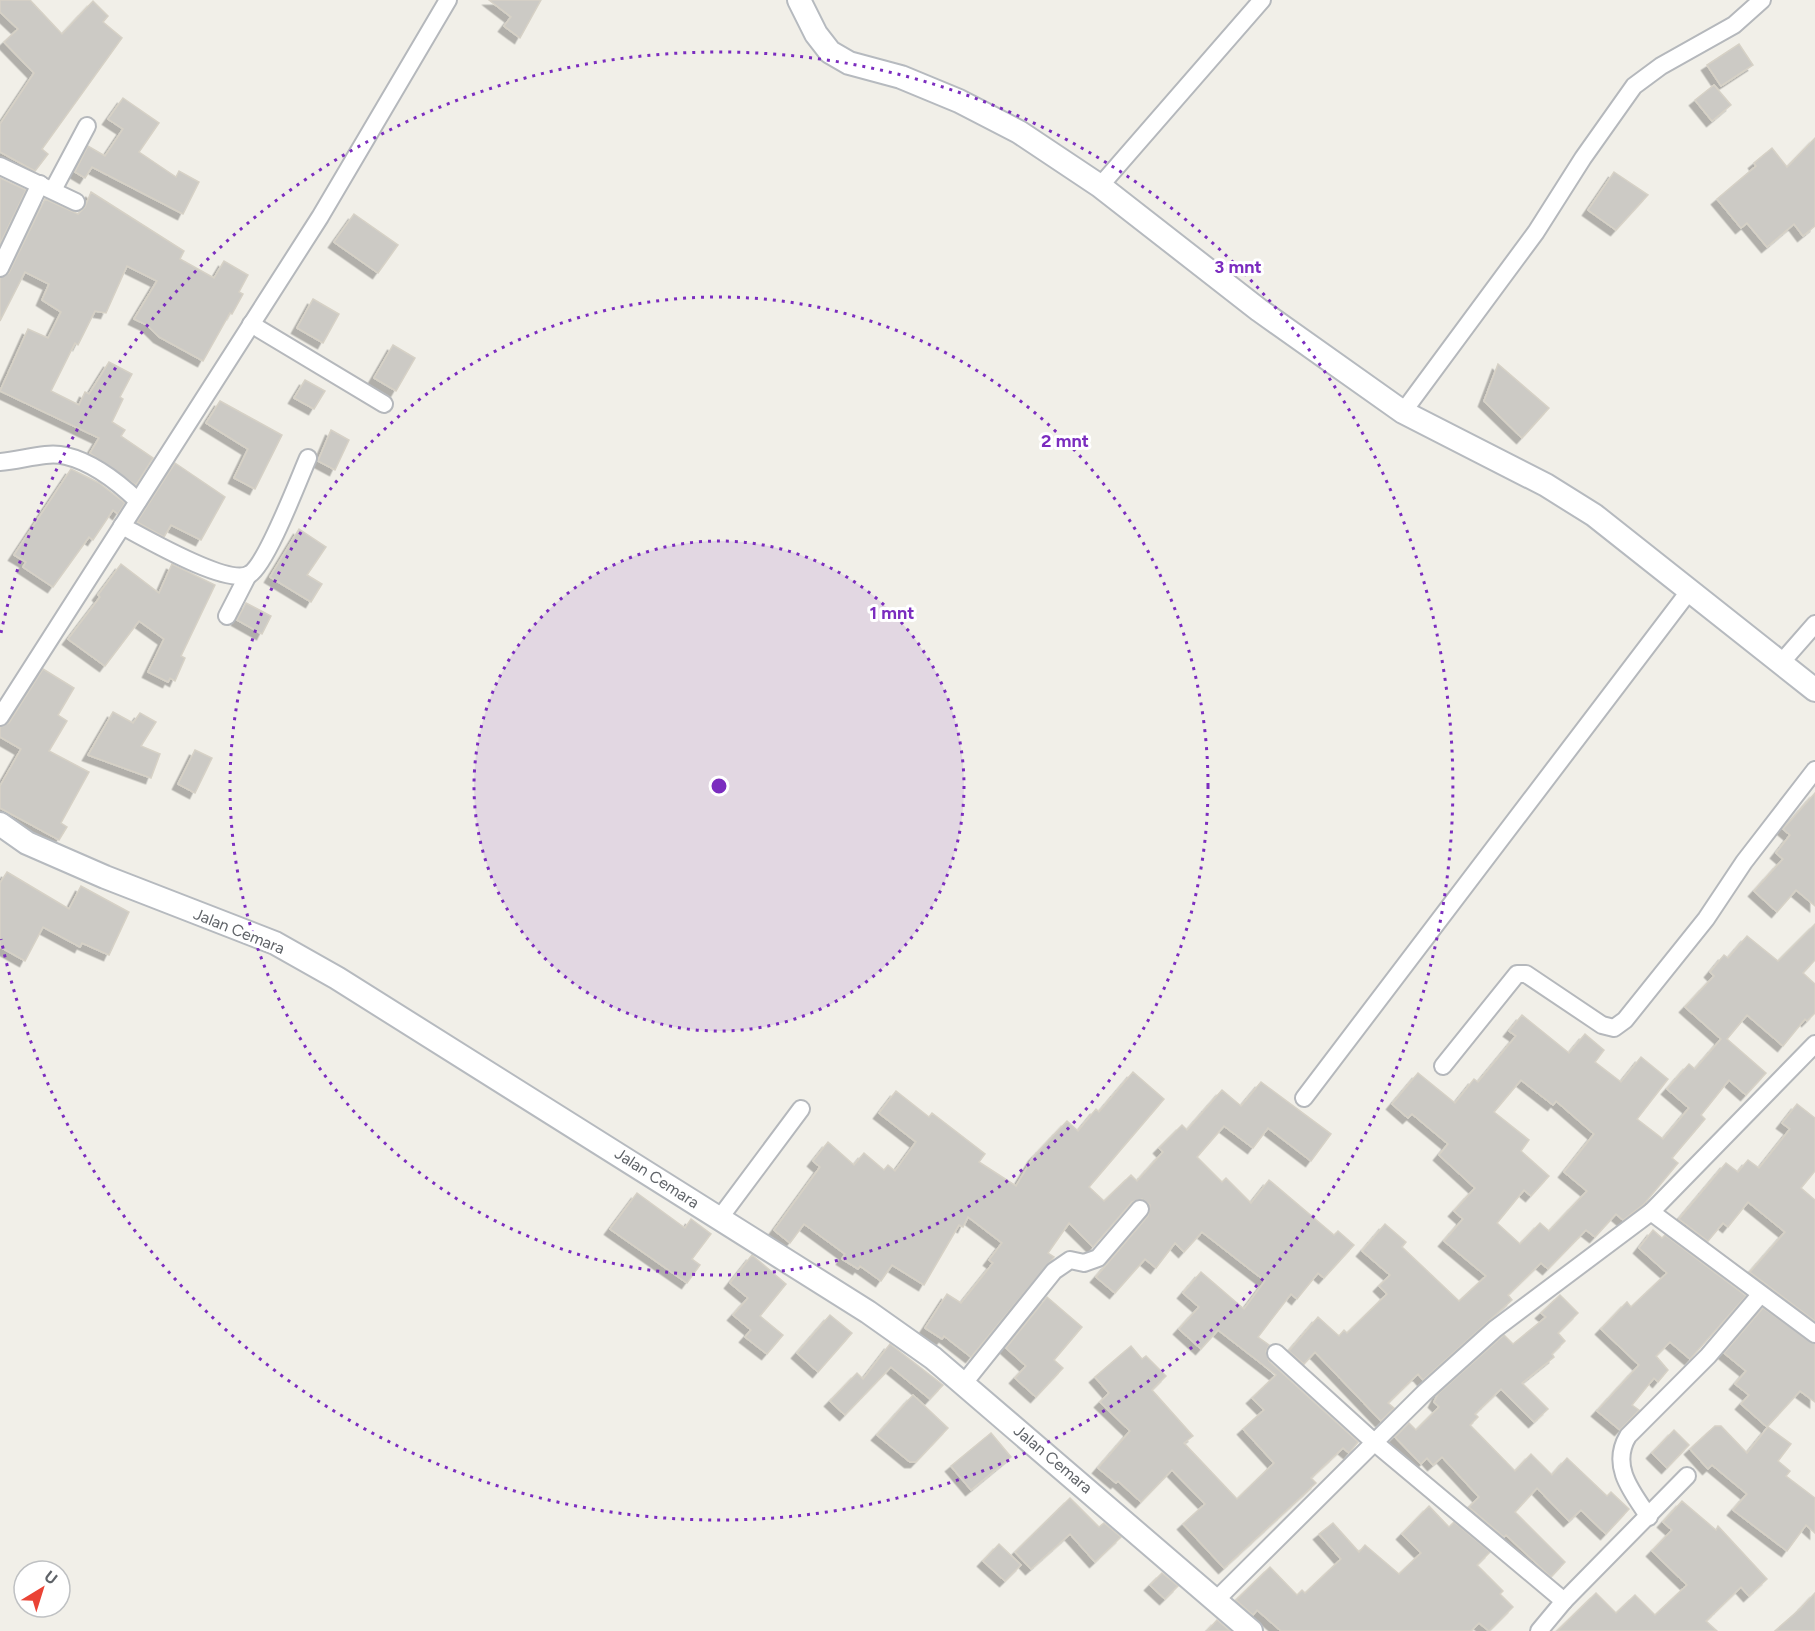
<svg xmlns="http://www.w3.org/2000/svg" width="1815" height="1631" viewBox="0 0 1815 1631" font-family="Figtree,sans-serif">
  <defs>
    <filter id="shadow"><feDropShadow dx="-5.5" dy="5.5" stdDeviation="0" flood-color="#0004"/></filter>
  </defs>
  <rect width="100%" height="100%" fill="#f1efe8"/>
  <g fill="#cccac5" stroke="#d6d1c6" stroke-width="1.5" fill-rule="evenodd" filter="url(#shadow)">
    <path d="M 0,0 L 30,0 L 62,34 L 93,1 L 108,16 L 103,22 L 122,38 L 42,149 L 48,154 L 35,171 L 0,152 L 0,124 L 34,73 L 4,42 L 18,29 L 0,12 Z"/>
    <path d="M 489,0 L 541,0 L 520,38 L 504,26 L 511,17 Z"/>
    <path d="M 1739,44 L 1753,65 L 1721,86 L 1707,65 Z"/>
    <path d="M 1714,85 L 1731,105 L 1712,121 L 1695,100 Z"/>
    <path d="M 123,98 L 159,123 L 139,152 L 176,177 L 179,171 L 199,182 L 183,214 L 92,167 L 85,178 L 75,172 L 88,146 L 105,156 L 123,129 L 108,119 Z"/>
    <path d="M 1815,138 L 1815,226 L 1803,236 L 1794,224 L 1767,247 L 1747,223 L 1741,228 L 1717,199 L 1756,166 L 1754,163 L 1772,148 L 1787,167 Z"/>
    <path d="M 1614,172 L 1648,195 L 1616,230 L 1588,210 Z"/>
    <path d="M 0,178 L 26,190 L 0,244 Z"/>
    <path d="M 91,192 L 184,251 L 180,259 L 214,278 L 224,261 L 248,275 L 239,292 L 243,294 L 232,314 L 230,313 L 203,361 L 159,337 L 147,325 L 134,319 L 157,281 L 127,266 L 106,313 L 95,311 L 78,345 L 75,343 L 51,391 L 79,405 L 85,392 L 89,394 L 109,362 L 132,374 L 120,397 L 123,399 L 112,422 L 125,430 L 121,436 L 153,458 L 136,485 L 90,453 L 99,438 L 0,391 L 28,329 L 48,338 L 61,312 L 42,300 L 49,284 L 25,272 L 0,321 L 0,278 L 9,273 L 45,199 L 78,214 L 85,207 Z"/>
    <path d="M 354,214 L 398,245 L 378,273 L 334,242 Z"/>
    <path d="M 313,299 L 339,314 L 323,343 L 297,328 Z"/>
    <path d="M 393,345 L 415,358 L 396,391 L 374,378 Z"/>
    <path d="M 1498,364 L 1549,408 L 1522,438 L 1484,401 Z"/>
    <path d="M 305,380 L 325,391 L 314,409 L 294,398 Z"/>
    <path d="M 220,401 L 282,435 L 255,489 L 234,478 L 248,449 L 206,423 Z"/>
    <path d="M 331,430 L 349,440 L 335,470 L 318,461 Z"/>
    <path d="M 175,463 L 225,497 L 201,540 L 171,525 L 164,537 L 137,522 Z"/>
    <path d="M 71,469 L 99,483 L 125,503 L 118,514 L 113,510 L 93,540 L 89,537 L 53,587 L 23,567 L 26,562 L 14,555 Z"/>
    <path d="M 299,529 L 326,547 L 307,575 L 322,584 L 311,602 L 270,577 Z"/>
    <path d="M 121,564 L 159,593 L 172,564 L 215,585 L 181,656 L 185,658 L 175,681 L 170,678 L 168,682 L 148,672 L 164,639 L 139,621 L 105,666 L 68,639 L 100,597 L 98,595 Z"/>
    <path d="M 246,603 L 271,616 L 262,634 L 237,620 Z"/>
    <path d="M 43,669 L 74,688 L 58,715 L 67,721 L 49,751 L 89,772 L 61,823 L 67,827 L 59,840 L 0,808 L 0,786 L 21,749 L 0,737 L 0,727 L 9,723 Z"/>
    <path d="M 113,712 L 133,723 L 140,713 L 156,722 L 141,746 L 160,754 L 151,778 L 88,755 Z"/>
    <path d="M 195,750 L 212,758 L 195,793 L 178,784 Z"/>
    <path d="M 1815,793 L 1815,906 L 1796,890 L 1777,912 L 1754,891 L 1783,859 L 1776,853 L 1790,835 L 1783,829 Z"/>
    <path d="M 7,872 L 69,909 L 81,886 L 129,912 L 109,955 L 82,943 L 80,947 L 43,927 L 25,961 L 0,947 L 0,883 Z"/>
    <path d="M 1815,924 L 1815,960 L 1803,973 L 1815,984 L 1815,1013 L 1807,1021 L 1805,1019 L 1783,1046 L 1747,1015 L 1727,1039 L 1766,1073 L 1746,1095 L 1729,1080 L 1701,1115 L 1705,1119 L 1672,1158 L 1678,1163 L 1644,1204 L 1623,1220 L 1616,1214 L 1595,1237 L 1586,1230 L 1548,1269 L 1541,1263 L 1508,1295 L 1512,1300 L 1423,1380 L 1418,1374 L 1388,1403 L 1394,1408 L 1381,1421 L 1315,1352 L 1304,1364 L 1289,1351 L 1318,1317 L 1339,1336 L 1344,1330 L 1347,1333 L 1387,1294 L 1379,1286 L 1390,1275 L 1362,1251 L 1385,1224 L 1406,1242 L 1402,1247 L 1459,1301 L 1486,1276 L 1444,1241 L 1463,1219 L 1454,1211 L 1475,1188 L 1439,1155 L 1448,1144 L 1412,1114 L 1408,1118 L 1392,1104 L 1418,1073 L 1455,1103 L 1474,1079 L 1478,1082 L 1516,1036 L 1509,1031 L 1522,1015 L 1569,1053 L 1585,1034 L 1604,1050 L 1595,1062 L 1621,1082 L 1641,1057 L 1668,1079 L 1637,1119 L 1663,1139 L 1689,1108 L 1667,1089 L 1689,1064 L 1695,1069 L 1721,1039 L 1685,1007 L 1714,976 L 1710,972 L 1724,955 L 1728,958 L 1747,936 L 1778,961 ZM 1521,1080 L 1553,1105 L 1556,1101 L 1594,1134 L 1564,1172 L 1587,1191 L 1549,1231 L 1540,1223 L 1520,1244 L 1497,1223 L 1524,1190 L 1531,1196 L 1549,1176 L 1521,1151 L 1529,1140 L 1494,1112 Z"/>
    <path d="M 1133,1072 L 1164,1099 L 1089,1187 L 1104,1201 L 1131,1175 L 1137,1181 L 1163,1152 L 1159,1148 L 1182,1125 L 1187,1130 L 1222,1090 L 1241,1106 L 1261,1082 L 1331,1134 L 1311,1161 L 1268,1128 L 1253,1148 L 1224,1126 L 1197,1157 L 1222,1182 L 1226,1178 L 1251,1203 L 1269,1180 L 1334,1235 L 1338,1231 L 1354,1245 L 1324,1278 L 1318,1273 L 1297,1299 L 1291,1294 L 1258,1337 L 1269,1345 L 1266,1351 L 1269,1361 L 1358,1442 L 1349,1453 L 1343,1448 L 1311,1478 L 1316,1483 L 1224,1568 L 1183,1524 L 1205,1504 L 1172,1470 L 1141,1502 L 1118,1481 L 1116,1483 L 1098,1468 L 1130,1431 L 1100,1402 L 1109,1393 L 1095,1377 L 1131,1346 L 1142,1359 L 1146,1356 L 1166,1376 L 1152,1390 L 1193,1436 L 1184,1443 L 1237,1499 L 1274,1463 L 1243,1429 L 1264,1410 L 1252,1398 L 1276,1375 L 1218,1330 L 1201,1349 L 1179,1329 L 1199,1307 L 1183,1293 L 1201,1272 L 1244,1309 L 1265,1281 L 1202,1232 L 1184,1252 L 1175,1243 L 1156,1268 L 1145,1259 L 1115,1293 L 1096,1277 L 1148,1216 L 1150,1205 L 1142,1199 L 1132,1202 L 1093,1247 L 1069,1223 L 1048,1253 L 1054,1257 L 971,1357 L 944,1336 L 942,1339 L 925,1328 L 947,1294 L 961,1303 L 993,1263 L 989,1260 L 1002,1243 L 968,1217 L 963,1227 L 959,1225 L 924,1285 L 892,1265 L 881,1281 L 860,1266 L 858,1269 L 842,1259 L 845,1254 L 804,1224 L 790,1243 L 774,1230 L 820,1167 L 813,1161 L 828,1142 L 854,1165 L 864,1153 L 884,1170 L 888,1165 L 895,1171 L 916,1142 L 879,1113 L 896,1091 L 929,1117 L 932,1113 L 985,1154 L 979,1162 L 1016,1186 L 1034,1156 L 1067,1121 L 1078,1131 L 1096,1109 L 1099,1112 Z"/>
    <path d="M 1797,1104 L 1815,1118 L 1815,1171 L 1801,1188 L 1815,1200 L 1815,1321 L 1750,1272 L 1785,1232 L 1748,1202 L 1728,1227 L 1723,1223 L 1708,1241 L 1679,1219 L 1726,1163 L 1738,1172 L 1748,1160 L 1759,1168 L 1790,1129 L 1782,1123 Z"/>
    <path d="M 637,1193 L 685,1228 L 691,1219 L 711,1234 L 692,1259 L 700,1265 L 687,1283 L 610,1229 Z"/>
    <path d="M 1653,1230 L 1662,1238 L 1665,1235 L 1746,1296 L 1690,1359 L 1670,1342 L 1656,1356 L 1668,1370 L 1658,1382 L 1654,1378 L 1632,1405 L 1639,1410 L 1620,1430 L 1597,1411 L 1639,1365 L 1601,1329 L 1627,1302 L 1631,1307 L 1667,1273 L 1639,1248 Z"/>
    <path d="M 752,1255 L 786,1284 L 760,1316 L 783,1335 L 767,1354 L 745,1337 L 751,1330 L 733,1315 L 748,1298 L 730,1283 Z"/>
    <path d="M 1560,1295 L 1578,1313 L 1558,1333 L 1565,1341 L 1552,1354 L 1554,1357 L 1522,1383 L 1548,1409 L 1534,1422 L 1501,1389 L 1475,1414 L 1478,1417 L 1470,1425 L 1515,1471 L 1531,1454 L 1552,1475 L 1567,1458 L 1607,1496 L 1611,1492 L 1629,1509 L 1606,1534 L 1581,1510 L 1569,1521 L 1537,1488 L 1515,1512 L 1565,1562 L 1551,1577 L 1506,1535 L 1504,1537 L 1469,1507 L 1479,1497 L 1442,1457 L 1433,1465 L 1427,1458 L 1421,1464 L 1395,1437 L 1409,1423 L 1416,1430 L 1439,1407 L 1434,1402 L 1438,1394 L 1504,1335 L 1513,1344 L 1546,1317 L 1541,1313 Z"/>
    <path d="M 1047,1297 L 1082,1327 L 1054,1360 L 1063,1368 L 1036,1397 L 1015,1378 L 1026,1366 L 1006,1348 Z"/>
    <path d="M 1763,1308 L 1815,1344 L 1815,1402 L 1800,1391 L 1767,1427 L 1741,1404 L 1749,1395 L 1735,1384 L 1746,1371 L 1724,1353 Z"/>
    <path d="M 830,1315 L 852,1333 L 818,1372 L 797,1353 Z"/>
    <path d="M 890,1344 L 943,1385 L 930,1399 L 891,1367 L 845,1415 L 830,1401 L 857,1373 L 863,1379 Z"/>
    <path d="M 913,1395 L 948,1428 L 916,1462 L 910,1462 L 877,1435 Z"/>
    <path d="M 1715,1426 L 1721,1426 L 1747,1453 L 1768,1427 L 1791,1444 L 1778,1461 L 1790,1471 L 1786,1476 L 1815,1498 L 1815,1533 L 1806,1525 L 1787,1551 L 1733,1510 L 1747,1494 L 1712,1465 L 1708,1469 L 1690,1449 Z"/>
    <path d="M 1674,1430 L 1689,1445 L 1667,1468 L 1652,1453 Z"/>
    <path d="M 991,1433 L 1011,1457 L 971,1490 L 951,1466 Z"/>
    <path d="M 1070,1498 L 1099,1527 L 1104,1523 L 1121,1537 L 1095,1562 L 1070,1534 L 1031,1569 L 1015,1552 Z"/>
    <path d="M 1682,1501 L 1716,1530 L 1718,1526 L 1767,1579 L 1749,1596 L 1741,1587 L 1706,1621 L 1717,1631 L 1557,1631 L 1596,1593 L 1616,1613 L 1635,1595 L 1655,1615 L 1687,1585 L 1652,1551 L 1672,1530 L 1663,1522 Z"/>
    <path d="M 1429,1506 L 1449,1527 L 1454,1522 L 1490,1552 L 1477,1565 L 1503,1591 L 1500,1594 L 1513,1607 L 1489,1631 L 1479,1623 L 1471,1631 L 1281,1631 L 1257,1610 L 1253,1615 L 1236,1600 L 1270,1567 L 1297,1595 L 1302,1590 L 1305,1593 L 1341,1559 L 1319,1534 L 1333,1523 L 1359,1552 L 1365,1545 L 1399,1574 L 1421,1553 L 1402,1534 Z"/>
    <path d="M 999,1544 L 1021,1565 L 1005,1581 L 983,1561 Z"/>
    <path d="M 1162,1573 L 1178,1586 L 1165,1599 L 1150,1585 Z"/>
    <path d="M 1815,1593 L 1815,1631 L 1775,1631 L 1800,1609 Z"/>
    <path d="M 1217,1620 L 1230,1631 L 1207,1631 Z"/>
  </g>
  <g fill="none" stroke-linecap="round" stroke-linejoin="round">
    <defs>
      <g id="street">
        <path d="M 0,166 L 76,202"/>
        <path d="M 1100,186 L 1262,0"/>
        <path d="M 53,190 L 87,126"/>
        <path d="M 0,268 L 40,184"/>
        <path d="M 251,324 L 384,404"/>
        <path d="M 1403,412 L 1536,232 L 1583,158 L 1634,86 L 1661,66 L 1734,25 L 1762,0"/>
        <path d="M 0,462 C 21,461 45,451 66,456 C 92,462 119,483 138,501"/>
        <path d="M 122,526 C 145,538 228,587 250,574 C 267,563 298,481 308,458"/>
        <path d="M 227,616 L 248,575"/>
        <path d="M 1780,664 L 1815,624"/>
        <path d="M 0,717 L 320,217 L 448,0"/>
        <path d="M 1443,1066 L 1517,974 L 1526,974 L 1602,1025 L 1614,1028 L 1625,1020 L 1706,919 L 1744,862 L 1815,770"/>
        <path d="M 1304,1098 L 1690,590"/>
        <path d="M 1651,1212 L 1815,1334"/>
        <path d="M 719,1219 L 801,1109"/>
        <path d="M 1276,1353 L 1374,1442 L 1564,1601"/>
        <path d="M 964,1383 L 1054,1271 L 1070,1260 L 1084,1263 L 1098,1258 L 1140,1209"/>
        <path d="M 1649,1517 C 1632,1492 1610,1466 1628,1436 L 1708,1356 L 1760,1295"/>
        <path d="M 1217,1599 L 1424,1393 L 1495,1329 L 1651,1212 L 1815,1044"/>
        <path d="M 1539,1631 L 1564,1601 L 1687,1476"/>
      </g>
      <g id="secondary">
        <path d="M 799,0 L 816,34 L 830,52 L 849,63 L 901,77 L 959,101 L 1019,132 L 1100,186 L 1259,310 L 1403,412 L 1546,485 L 1594,515 L 1815,690"/>
        <path d="M 0,824 L 27,843 L 105,877 L 275,943 L 337,978 L 868,1312 L 933,1358 L 1251,1631"/>
      </g>
    </defs>
    <use href="#street" stroke="#b5b8bc" stroke-width="20"/>
    <use href="#secondary" stroke="#b6babf" stroke-width="26"/>
    <use href="#street" stroke="#fff" stroke-width="16"/>
    <use href="#secondary" stroke="#fff" stroke-width="22"/>
  </g>
  <circle cx="719" cy="786" r="245" fill="#7b2cbf" fill-opacity=".12"/>
  <g fill="none" stroke="#7b2cbf" stroke-width="3" stroke-dasharray="3 6">
    <circle cx="719" cy="786" r="245"/>
    <circle cx="719" cy="786" r="489"/>
    <path d="M1 633A734 734 0 1 1 1 939"/>
  </g>
  <g text-anchor="middle" dominant-baseline="central" stroke-width="6" stroke-linejoin="round" paint-order="stroke">
    <g font-size="16" fill="#5f6368" stroke="#fff">
      <text transform="translate(239 931) rotate(22)">Jalan Cemara</text>
      <text transform="translate(657 1178) rotate(33)">Jalan Cemara</text>
      <text transform="translate(1053 1459) rotate(40)">Jalan Cemara</text>
    </g>
  </g>
  <circle cx="719" cy="786" r="9" fill="#7b2cbf" stroke="#fff" stroke-width="3"/>
  <g font-size="18" text-anchor="middle" font-weight="bold" fill="#7b2cbf" stroke="#fff" stroke-width="6" stroke-linejoin="round" paint-order="stroke">
    <text x="1238" y="273">3 mnt</text>
    <text x="1065" y="447">2 mnt</text>
    <text x="892" y="619">1 mnt</text>
  </g>
  <g transform="translate(42 1589) rotate(38)"><circle r="28" fill="#ffffff" stroke="#bfc1c3" stroke-width="1.5"/>
  <path d="M0-4.5L10 22L0 15L-10 22Z" fill="#ea4335"/>
  <text y="-9" font-size="16" font-weight="bold" text-anchor="middle" fill="#5f6368">U</text>
  </g>
</svg>
